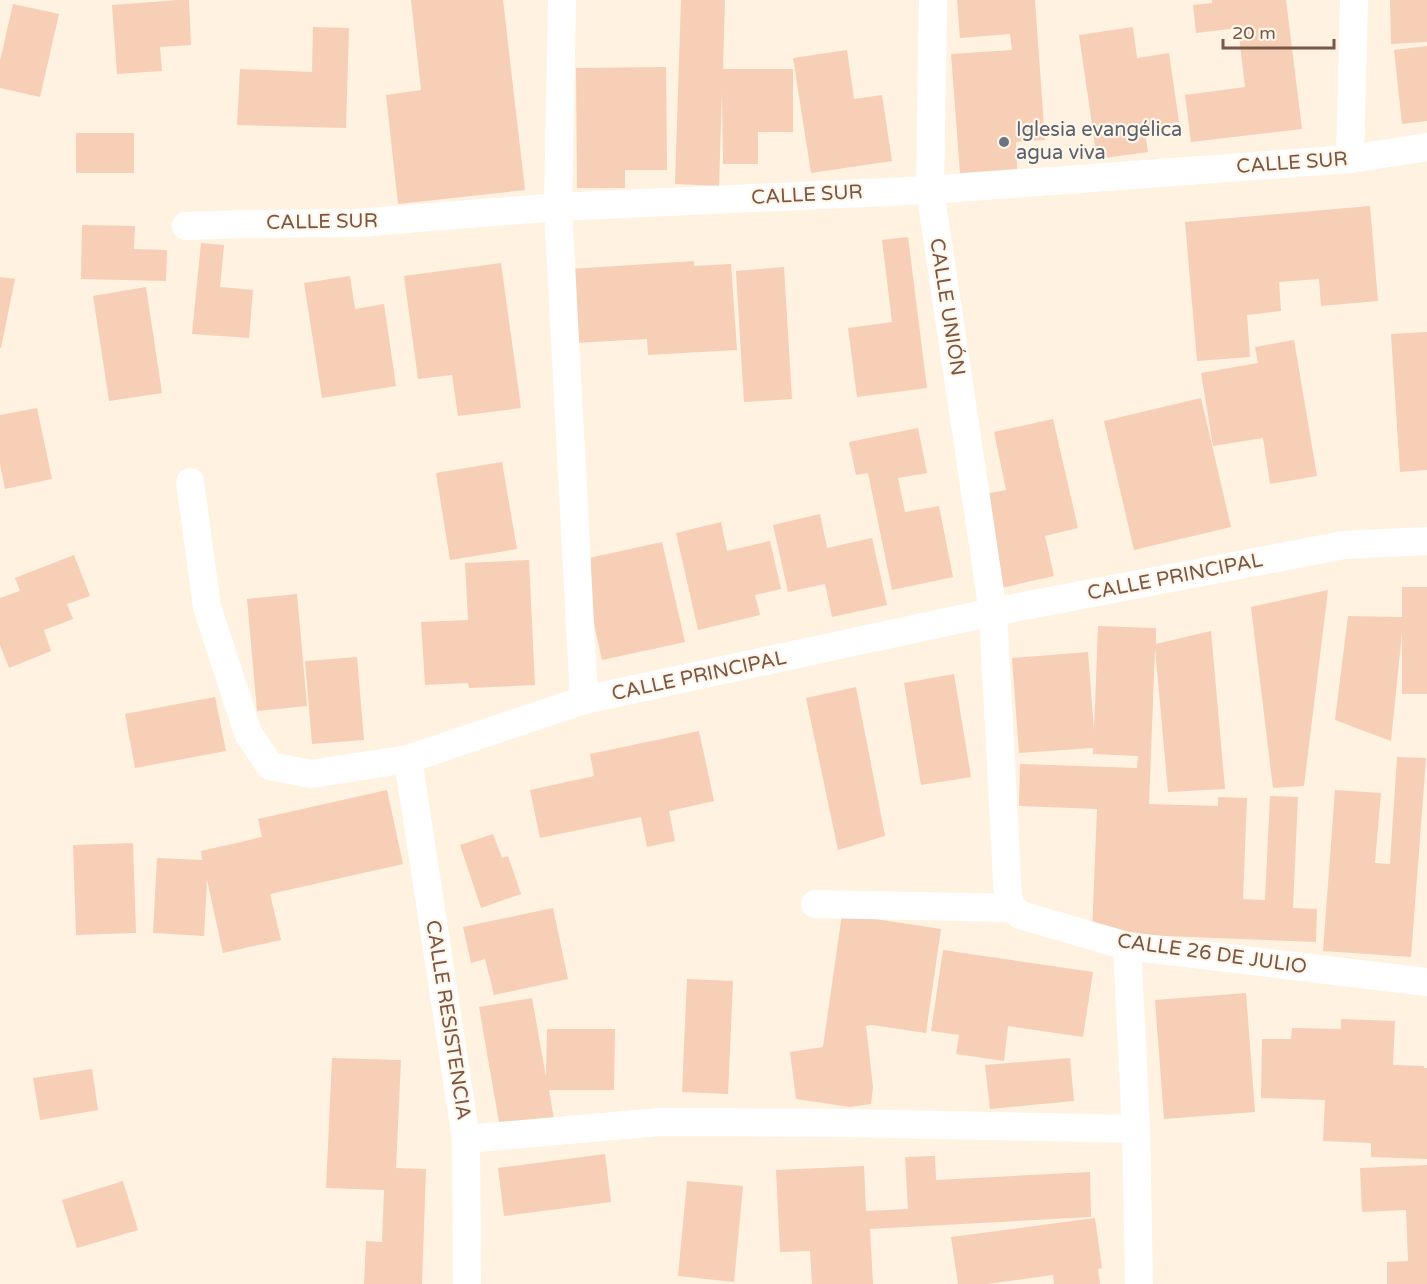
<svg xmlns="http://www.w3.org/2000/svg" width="1427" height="1284" viewBox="0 0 1427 1284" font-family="'Varela Round',sans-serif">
  <rect width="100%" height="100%" fill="#fff2e1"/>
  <g fill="#f7ceb6">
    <path d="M 179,0 L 189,0 L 191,45 L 160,47 L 162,71 L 117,74 L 112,5 Z"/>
    <path d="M 411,0 L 503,0 L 525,190 L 398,204 L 386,95 L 421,90 Z"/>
    <path d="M 681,0 L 725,0 L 723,69 L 793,69 L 793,132 L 758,132 L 758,164 L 723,164 L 722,92 L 719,186 L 675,184 Z"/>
    <path d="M 957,0 L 1035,0 L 1045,140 L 1016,142 L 1017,169 L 960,173 L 951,54 L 1012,50 L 1010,34 L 960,38 Z"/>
    <path d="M 1212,0 L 1286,0 L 1302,129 L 1191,142 L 1185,95 L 1245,87 L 1238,28 L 1196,33 L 1193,5 L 1212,3 Z"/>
    <path d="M 1390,0 L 1427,0 L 1427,42 L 1391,44 Z"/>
    <path d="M 13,4 L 59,14 L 40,97 L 0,88 L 0,61 Z"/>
    <path d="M 313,27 L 349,28 L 346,128 L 237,125 L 240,69 L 312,72 Z"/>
    <path d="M 1133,27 L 1137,58 L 1169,53 L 1179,122 L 1144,127 L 1148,152 L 1097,159 L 1079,35 Z"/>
    <path d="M 1427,46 L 1427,121 L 1402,124 L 1394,50 Z"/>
    <path d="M 847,50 L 854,99 L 882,95 L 892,161 L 811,173 L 793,58 Z"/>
    <path d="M 666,67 L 667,170 L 625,170 L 625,188 L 577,188 L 576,68 Z"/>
    <rect x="76" y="133" width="58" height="40"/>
    <path d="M 1370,206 L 1378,301 L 1321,306 L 1319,279 L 1279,282 L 1281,311 L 1247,315 L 1250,357 L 1197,361 L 1185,222 Z"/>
    <path d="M 82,225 L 135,226 L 134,249 L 167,250 L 166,281 L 81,279 Z"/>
    <path d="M 908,237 L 927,388 L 857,397 L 848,328 L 892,322 L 882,240 Z"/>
    <path d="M 201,243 L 224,245 L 220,287 L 253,290 L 249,338 L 192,334 Z"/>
    <path d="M 694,261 L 694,266 L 731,264 L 737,350 L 648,355 L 647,339 L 575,343 L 570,269 Z"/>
    <path d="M 501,263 L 521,408 L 458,416 L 452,375 L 418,379 L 404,276 Z"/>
    <path d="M 784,267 L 792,399 L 744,402 L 736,271 Z"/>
    <path d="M 350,276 L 355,309 L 384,304 L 396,386 L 322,398 L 304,283 Z"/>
    <path d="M 0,277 L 15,279 L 1,348 L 0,348 Z"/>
    <path d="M 146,287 L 162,393 L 109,401 L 93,296 Z"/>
    <path d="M 1427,332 L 1427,470 L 1400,472 L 1391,334 Z"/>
    <path d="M 1294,340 L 1317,476 L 1270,484 L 1263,438 L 1213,446 L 1201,373 L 1258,363 L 1255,347 Z"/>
    <path d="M 1201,398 L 1231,527 L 1134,550 L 1104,421 Z"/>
    <path d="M 37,408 L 52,479 L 5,489 L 0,464 L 0,415 Z"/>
    <path d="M 1053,419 L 1078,528 L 1045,536 L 1054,576 L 1001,588 L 980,495 L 1006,490 L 994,432 Z"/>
    <path d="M 918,428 L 927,473 L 898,478 L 905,512 L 939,506 L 953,577 L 892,590 L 868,473 L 856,475 L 849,442 Z"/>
    <path d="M 502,462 L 517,549 L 450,560 L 436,473 Z"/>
    <path d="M 820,514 L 827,548 L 872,538 L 887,605 L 832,617 L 825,584 L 788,592 L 773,525 Z"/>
    <path d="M 721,522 L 727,551 L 770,541 L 781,589 L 755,595 L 760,615 L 698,630 L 676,533 Z"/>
    <path d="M 662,542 L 685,642 L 602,660 L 580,560 Z"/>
    <path d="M 74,555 L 90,596 L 67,604 L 73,619 L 44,630 L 51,651 L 9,668 L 0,645 L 0,598 L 20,591 L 15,578 Z"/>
    <path d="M 529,560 L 535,685 L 469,688 L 468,683 L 425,685 L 421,622 L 468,620 L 465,563 Z"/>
    <path d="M 1402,587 L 1427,587 L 1427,694 L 1402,694 L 1402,633 L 1391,741 L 1335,720 L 1348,616 L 1402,617 Z"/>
    <path d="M 1328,590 L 1304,786 L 1273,788 L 1251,607 Z"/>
    <path d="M 297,594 L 307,706 L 257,711 L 247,599 Z"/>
    <path d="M 1098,626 L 1156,628 L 1156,644 L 1211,631 L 1225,789 L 1168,792 L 1155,648 L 1149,804 L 1218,806 L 1218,797 L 1247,798 L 1243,899 L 1265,900 L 1270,796 L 1298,797 L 1293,908 L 1317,909 L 1316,942 L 1092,933 L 1097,809 L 1019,806 L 1020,764 L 1137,768 L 1138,756 L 1093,754 L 1093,748 L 1019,753 L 1012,658 L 1088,652 L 1094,731 Z"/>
    <path d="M 357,657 L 364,740 L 312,744 L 305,661 Z"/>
    <path d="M 954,674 L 971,777 L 921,785 L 904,683 Z"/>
    <path d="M 856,687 L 885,836 L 838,850 L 806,698 Z"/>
    <path d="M 215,697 L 226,751 L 135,768 L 125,714 Z"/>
    <path d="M 699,731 L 714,801 L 669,811 L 675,841 L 647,847 L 641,817 L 540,838 L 530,790 L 594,776 L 590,754 Z"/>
    <path d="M 1397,757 L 1426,758 L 1411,957 L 1323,951 L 1335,790 L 1381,793 L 1375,863 L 1390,864 Z"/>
    <path d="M 387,790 L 403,864 L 270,894 L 281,940 L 223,953 L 207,880 L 204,936 L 153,933 L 157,858 L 202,860 L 201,851 L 262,837 L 258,819 Z"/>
    <path d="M 493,834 L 502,858 L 508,856 L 521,894 L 481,908 L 460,845 Z"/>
    <path d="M 133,843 L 136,933 L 76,935 L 73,845 Z"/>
    <path d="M 553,908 L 568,979 L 494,995 L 485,959 L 471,963 L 463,927 Z"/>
    <path d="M 842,914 L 941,929 L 926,1033 L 872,1025 L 866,1026 L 873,1087 L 871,1104 L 850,1107 L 796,1099 L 790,1052 L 823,1047 Z"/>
    <path d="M 943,950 L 1093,972 L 1083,1037 L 1008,1026 L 1004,1061 L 956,1054 L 959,1035 L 931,1031 Z"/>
    <path d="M 687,979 L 733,981 L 728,1094 L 682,1092 Z"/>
    <path d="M 1246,993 L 1255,1112 L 1164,1119 L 1155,1000 Z"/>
    <path d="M 532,998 L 546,1077 L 547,1029 L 615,1029 L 614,1090 L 549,1090 L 554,1119 L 500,1128 L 479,1007 Z"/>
    <path d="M 1341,1019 L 1395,1021 L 1393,1065 L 1424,1066 L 1424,1068 L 1427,1068 L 1427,1159 L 1371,1157 L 1371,1143 L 1323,1141 L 1325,1100 L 1261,1098 L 1262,1039 L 1291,1039 L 1292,1028 L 1341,1029 Z"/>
    <path d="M 332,1058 L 401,1060 L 396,1168 L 426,1169 L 422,1284 L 364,1284 L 366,1241 L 382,1242 L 384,1190 L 326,1188 Z"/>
    <path d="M 1070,1058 L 1074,1101 L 990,1109 L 985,1065 Z"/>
    <path d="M 92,1069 L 98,1110 L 40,1120 L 33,1078 Z"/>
    <path d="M 605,1154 L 611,1202 L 504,1216 L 498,1168 Z"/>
    <path d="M 935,1156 L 936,1180 L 1090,1172 L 1091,1217 L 870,1229 L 873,1284 L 812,1284 L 810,1251 L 780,1252 L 776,1170 L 864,1166 L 866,1211 L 908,1209 L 905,1157 Z"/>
    <path d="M 1427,1165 L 1427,1284 L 1387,1284 L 1387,1262 L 1408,1261 L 1406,1210 L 1362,1212 L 1360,1168 Z"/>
    <path d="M 123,1181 L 138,1230 L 77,1248 L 62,1200 Z"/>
    <path d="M 687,1181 L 743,1186 L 734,1282 L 678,1276 Z"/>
    <path d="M 1095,1218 L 1102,1268 L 1098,1269 L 1100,1284 L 1054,1284 L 1053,1275 L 987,1284 L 958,1284 L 951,1237 Z"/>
  </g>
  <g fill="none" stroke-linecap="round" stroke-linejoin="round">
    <g stroke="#fff" stroke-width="28">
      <path d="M 562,0 L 558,207 L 584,700"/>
      <path d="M 933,0 L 930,190 L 993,612 L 1008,898 L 1012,908 L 1020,915 L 1127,946 L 1427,982"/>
      <path d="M 1350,159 L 1354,0"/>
      <path d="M 186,226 L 244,224 L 357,223 L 558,207 L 930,190 L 1350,159 L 1427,147"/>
      <path d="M 190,482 L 207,607 L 248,733 L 270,766 L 311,774 L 408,759 L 584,700 L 993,612 L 1344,545 L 1427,541"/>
      <path d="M 408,759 L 466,1139 L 467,1284"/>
      <path d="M 815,904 L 1012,908"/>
      <path d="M 1127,946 L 1136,1129 L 1139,1284"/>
      <path d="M 466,1139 L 660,1122 L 842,1123 L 1136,1129"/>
    </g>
  </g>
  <circle fill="#6b7280" stroke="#fff6ea" stroke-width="2" cx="1004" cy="142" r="6"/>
  <g text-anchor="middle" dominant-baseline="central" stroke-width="4.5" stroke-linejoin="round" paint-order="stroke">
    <g font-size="20" fill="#5b616d" stroke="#fff6ea" text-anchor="start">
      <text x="1016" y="130">Iglesia evangélica<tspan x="1016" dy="23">agua viva</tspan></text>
    </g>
    <g font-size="20" fill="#795645" stroke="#fff6ea">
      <text transform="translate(1292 163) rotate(-4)">CALLE SUR</text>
      <text transform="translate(807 195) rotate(-3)">CALLE SUR</text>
      <text transform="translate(322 222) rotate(-1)">CALLE SUR</text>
      <text transform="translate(947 307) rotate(81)">CALLE UNIÓN</text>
      <text transform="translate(1175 577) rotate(-11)">CALLE PRINCIPAL</text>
      <text transform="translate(699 676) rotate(-12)">CALLE PRINCIPAL</text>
      <text transform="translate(1212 954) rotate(8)">CALLE 26 DE JULIO</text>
      <text transform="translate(448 1020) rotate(81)">CALLE RESISTENCIA</text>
    </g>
  </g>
  <path d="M1223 39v9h111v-9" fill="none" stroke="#795645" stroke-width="3"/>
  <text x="1232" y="39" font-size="18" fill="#795645" stroke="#fff6ea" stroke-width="4.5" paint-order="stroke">20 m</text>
</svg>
